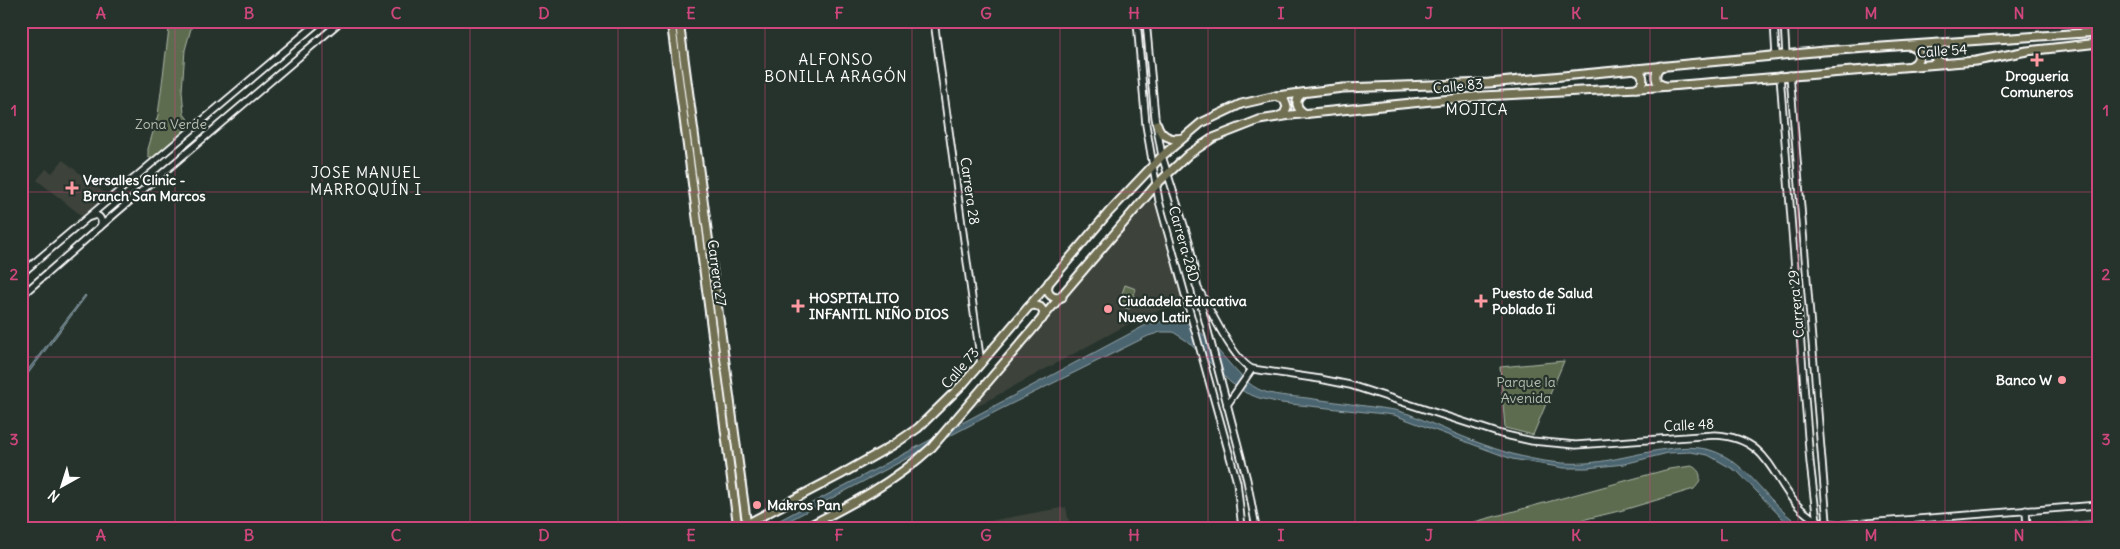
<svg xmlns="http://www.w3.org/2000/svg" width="2120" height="549" viewBox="0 0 2120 549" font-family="Delius,sans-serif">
  <rect width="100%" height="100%" fill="#26332d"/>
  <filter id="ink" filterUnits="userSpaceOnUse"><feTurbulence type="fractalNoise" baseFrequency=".02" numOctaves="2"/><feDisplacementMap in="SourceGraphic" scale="10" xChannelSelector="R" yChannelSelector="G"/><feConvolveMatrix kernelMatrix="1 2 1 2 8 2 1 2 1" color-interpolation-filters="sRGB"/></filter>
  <g filter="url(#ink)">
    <g fill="#3c433a">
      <path d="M 63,160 L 107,195 L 82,216 L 37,180 L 46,169 L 52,173 Z"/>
      <path d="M 1152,201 L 1157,204 L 1188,302 L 1147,314 L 959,416 L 1143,204 Z"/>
      <path d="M 1066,507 L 1070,528 L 986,528 L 985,522 Z"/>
    </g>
    <g fill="#5d6c4f" stroke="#aeb6a7">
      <path d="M 170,21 L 193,21 L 185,50 L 182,91 L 184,114 L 193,126 L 155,160 L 148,157 L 148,149 L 158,115 Z"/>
      <path d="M 1125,285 L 1136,289 L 1129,309 L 1118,305 Z"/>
      <path d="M 1564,361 L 1533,435 L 1505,428 L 1500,367 Z"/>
      <path d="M 1692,466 C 1703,472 1702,481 1694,489 L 1623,510 L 1549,528 L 1452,528 L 1669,469 Z"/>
    </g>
    <g fill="#4b6570" stroke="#93a3a9">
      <path d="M 85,295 L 86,296 L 21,383 L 21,379 Z"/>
      <path d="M 1173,319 C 1206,321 1229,374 1258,389 C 1272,396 1291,396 1307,398 C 1336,402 1365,406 1395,410 L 1409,414 C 1465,437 1523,467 1586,463 C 1624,461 1674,440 1710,450 C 1751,462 1769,509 1806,528 L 1795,528 L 1781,517 L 1738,472 L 1708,455 L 1690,452 L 1668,453 L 1624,464 L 1587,468 L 1564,468 L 1512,459 L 1394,415 L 1281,403 L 1259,398 L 1246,393 L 1231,383 L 1187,341 L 1173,332 L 1161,332 L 1148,336 L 999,410 L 775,528 L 765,528 L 1146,325 Z"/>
      <path d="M 2099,520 L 2099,524 L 2055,528 L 2007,528 Z"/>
    </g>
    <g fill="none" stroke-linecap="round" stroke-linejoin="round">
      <defs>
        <g id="minor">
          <path d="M 934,21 L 981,364"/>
          <path d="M 1137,21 L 1146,125 L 1159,201 L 1237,482 L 1242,528"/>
          <path d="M 1146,21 L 1155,117 L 1162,156 L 1189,241 L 1200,301 L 1247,480 L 1256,528"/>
          <path d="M 1774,21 L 1776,56"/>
          <path d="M 1784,21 L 1786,55"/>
          <path d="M 1790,75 L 1827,522 L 1822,528"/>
          <path d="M 1780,76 L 1810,462 L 1817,522"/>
          <path d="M 90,217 L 96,215 C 101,217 103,222 100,227"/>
          <path d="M 21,274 L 320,21"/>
          <path d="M 1196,285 C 1209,306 1232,359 1252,369 L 1320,379 L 1350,385 L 1501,434 L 1532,441 L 1576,445 L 1715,435 C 1777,438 1771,490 1811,517 C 1819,523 1831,523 1841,525 L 2099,505"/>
          <path d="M 21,296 L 117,212 L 341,21"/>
          <path d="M 1227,405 L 1252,369"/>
          <path d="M 2026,510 L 2027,528"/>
        </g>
        <g id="major">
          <path d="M 671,21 L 738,528"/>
          <path d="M 679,21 L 747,526"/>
          <path d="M 1941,44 L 1938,46 L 1934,52 L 1936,60 L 1942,63"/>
          <path d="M 1911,46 L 1917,49 C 1920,56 1919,62 1911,66"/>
          <path d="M 1661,66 C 1653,73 1654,84 1665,86"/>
          <path d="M 1634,69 L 1640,72 C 1645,78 1643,85 1636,88"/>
          <path d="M 1303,93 C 1293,100 1296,109 1306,114"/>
          <path d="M 1276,96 L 1284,99 L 1287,107 L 1284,114 L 1279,116"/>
          <path d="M 1157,124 C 1160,135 1170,141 1182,138"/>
          <path d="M 1049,282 C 1046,290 1048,296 1056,298 L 1062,297"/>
          <path d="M 1030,306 L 1034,305 L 1040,307 L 1044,312 L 1042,319"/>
          <path d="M 739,528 L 840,475 L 893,445 L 918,428 L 964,383 L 1109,212 L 1162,156 L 1201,123 L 1241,104 L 1276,96 L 1343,88 L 1489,83 L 1824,51 L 2099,32"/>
          <path d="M 805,528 C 852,504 893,483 932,447 L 1156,185 L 1189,154 L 1213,138 L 1259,120 L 1291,115 L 1482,96 L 1657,87 L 1976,61 L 2027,51 L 2099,43"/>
        </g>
      </defs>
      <use href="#minor" stroke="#fff" stroke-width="9"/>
      <use href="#major" stroke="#fff" stroke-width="11"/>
      <use href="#minor" stroke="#26332d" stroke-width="5.5"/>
      <use href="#major" stroke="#716f52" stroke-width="7"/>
    </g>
  </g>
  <path fill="none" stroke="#ce467c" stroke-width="1" stroke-opacity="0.55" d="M 175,21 L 175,528M 322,21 L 322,528M 470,21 L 470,528M 618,21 L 618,528M 765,21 L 765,528M 912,21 L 912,528M 1060,21 L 1060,528M 1208,21 L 1208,528M 1355,21 L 1355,528M 1502,21 L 1502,528M 1650,21 L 1650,528M 1798,21 L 1798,528M 1945,21 L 1945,528M 21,192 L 2099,192M 21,357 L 2099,357"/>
  <g fill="#ff9aa2" stroke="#26332d" stroke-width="2">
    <path d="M2034.5 52.5h5v5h5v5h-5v5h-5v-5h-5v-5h5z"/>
    <path d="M69.5 180.5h5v5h5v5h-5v5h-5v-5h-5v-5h5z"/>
    <path d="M1478.5 293.5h5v5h5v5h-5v5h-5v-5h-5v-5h5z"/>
    <path d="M795.5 298.5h5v5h5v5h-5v5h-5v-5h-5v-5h5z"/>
    <circle cx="1108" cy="309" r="5"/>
    <circle cx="2062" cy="380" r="5"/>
    <circle cx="757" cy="505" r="5"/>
  </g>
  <g text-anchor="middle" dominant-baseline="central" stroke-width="4.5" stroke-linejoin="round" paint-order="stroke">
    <g font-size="14" fill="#fff" stroke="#26332d">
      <text transform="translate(1942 51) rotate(-4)">Calle 54</text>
      <text transform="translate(1458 86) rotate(-6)">Calle 83</text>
      <text transform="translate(970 191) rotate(82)">Carrera 28</text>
      <text transform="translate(1184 244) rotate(74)">Carrera 28D</text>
      <text transform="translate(717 273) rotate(82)">Carrera 27</text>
      <text transform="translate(1796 304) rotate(-95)">Carrera 29</text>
      <text transform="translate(960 368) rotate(-49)">Calle 73</text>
      <text transform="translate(1689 425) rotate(-3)">Calle 48</text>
    </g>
    <g font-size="14" font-weight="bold" fill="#fff" stroke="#26332d" text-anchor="start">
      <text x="2037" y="76" text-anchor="middle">Drogueria<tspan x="2037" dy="16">Comuneros</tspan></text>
      <text x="83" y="180">Versalles Clinic -<tspan x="83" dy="16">Branch San Marcos</tspan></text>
      <text x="1492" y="293">Puesto de Salud<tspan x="1492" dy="16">Poblado Ii</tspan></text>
      <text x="809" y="298">HOSPITALITO<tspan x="809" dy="16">INFANTIL NIÑO DIOS</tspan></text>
      <text x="1118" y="301">Ciudadela Educativa<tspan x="1118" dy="16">Nuevo Latir</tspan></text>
      <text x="2052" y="380" text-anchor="end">Banco W</text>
      <text x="767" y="505">Makros Pan</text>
    </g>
    <g font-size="14" fill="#b6bdb0" stroke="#26332d">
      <text x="171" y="124">Zona Verde</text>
      <text x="1526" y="382">Parque la<tspan x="1526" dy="16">Avenida</tspan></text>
    </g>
    <g font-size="15" letter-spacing="1" fill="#fff" stroke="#26332d">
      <text x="836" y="59">ALFONSO<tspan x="836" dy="17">BONILLA ARAGÓN</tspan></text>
      <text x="1477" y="109">MOJICA</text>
      <text x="366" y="172">JOSE MANUEL<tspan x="366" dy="17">MARROQUÍN I</tspan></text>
    </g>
  </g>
  <rect width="2120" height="549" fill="none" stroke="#26332d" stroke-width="55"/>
  <g transform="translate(62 486) rotate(219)" stroke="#26332d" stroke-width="4" paint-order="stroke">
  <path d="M0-4L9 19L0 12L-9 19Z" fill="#ffffff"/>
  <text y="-8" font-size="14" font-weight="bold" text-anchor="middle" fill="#ffffff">N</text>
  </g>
  <rect x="28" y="28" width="2064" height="494" fill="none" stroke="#ce467c" stroke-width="2"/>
  <g font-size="16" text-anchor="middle" font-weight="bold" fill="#ce467c">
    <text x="101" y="19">A</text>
    <text x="249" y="19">B</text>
    <text x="396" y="19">C</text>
    <text x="544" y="19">D</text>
    <text x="691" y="19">E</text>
    <text x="839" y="19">F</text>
    <text x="986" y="19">G</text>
    <text x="1134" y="19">H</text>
    <text x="1281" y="19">I</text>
    <text x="1429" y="19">J</text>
    <text x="1576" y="19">K</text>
    <text x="1724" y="19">L</text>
    <text x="1871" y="19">M</text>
    <text x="2019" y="19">N</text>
    <text x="14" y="116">1</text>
    <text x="2106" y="116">1</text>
    <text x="14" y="280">2</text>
    <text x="2106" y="280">2</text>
    <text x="14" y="445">3</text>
    <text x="2106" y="445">3</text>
    <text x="101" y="541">A</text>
    <text x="249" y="541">B</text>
    <text x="396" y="541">C</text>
    <text x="544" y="541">D</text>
    <text x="691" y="541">E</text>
    <text x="839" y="541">F</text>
    <text x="986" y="541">G</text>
    <text x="1134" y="541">H</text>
    <text x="1281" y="541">I</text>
    <text x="1429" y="541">J</text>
    <text x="1576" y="541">K</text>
    <text x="1724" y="541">L</text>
    <text x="1871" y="541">M</text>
    <text x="2019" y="541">N</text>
  </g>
</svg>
